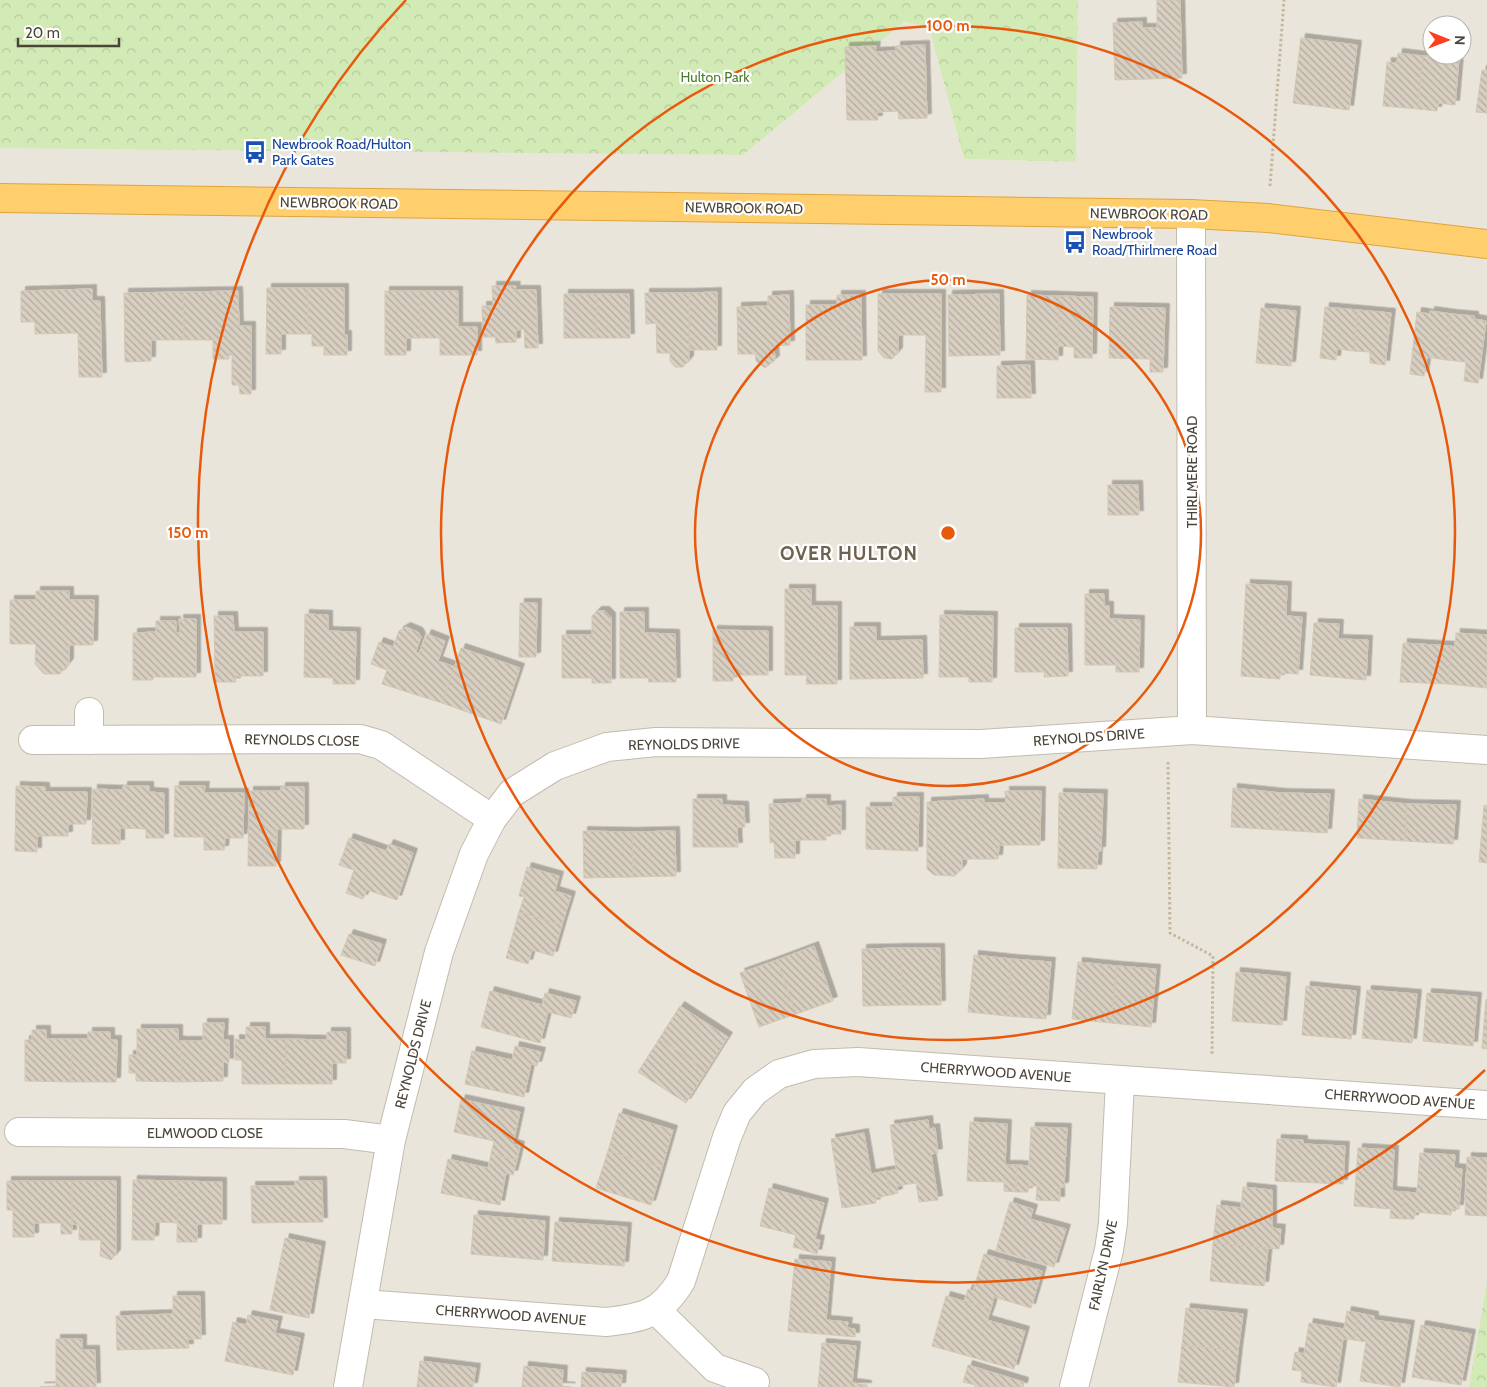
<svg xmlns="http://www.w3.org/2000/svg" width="1487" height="1387" viewBox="0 0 1487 1387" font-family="Cabin,sans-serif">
  <defs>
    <pattern id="forest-crowns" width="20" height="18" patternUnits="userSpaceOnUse" patternTransform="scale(1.25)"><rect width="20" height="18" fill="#d2eab5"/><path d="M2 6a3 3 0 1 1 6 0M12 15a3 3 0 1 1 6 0" fill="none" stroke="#b6ca9c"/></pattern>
    <pattern id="building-back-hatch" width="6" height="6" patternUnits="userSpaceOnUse" patternTransform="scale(1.25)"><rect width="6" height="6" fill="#d8cfc1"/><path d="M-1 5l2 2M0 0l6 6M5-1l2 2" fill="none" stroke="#b1aa9e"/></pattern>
    <filter id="shadow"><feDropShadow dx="4.5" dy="-4.5" stdDeviation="0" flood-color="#0004"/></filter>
  </defs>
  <rect width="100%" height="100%" fill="#f6f3ec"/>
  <path fill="#eae5da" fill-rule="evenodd" d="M 1078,0 L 1487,0 L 1487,1387 L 0,1387 L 0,145 L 743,155 L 904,22 L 929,27 L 964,159 L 1076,162 ZM 1432,25 L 1462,25 L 1462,55 L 1432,55 Z"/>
  <g fill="url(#forest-crowns)">
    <path d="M 0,0 L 1078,0 L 1076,162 L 964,159 L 929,27 L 904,22 L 743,155 L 0,148 Z"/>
    <path d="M 1487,1283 L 1487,1387 L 1469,1387 Z"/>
  </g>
  <g fill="url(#building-back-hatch)" stroke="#d3c7b4" filter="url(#shadow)">
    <path d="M 1157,0 L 1180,0 L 1182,78 L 1115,80 L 1113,23 L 1142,22 L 1142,28 L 1157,28 Z"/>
    <path d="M 1301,38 L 1357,45 L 1349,110 L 1293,103 Z"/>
    <path d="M 925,45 L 927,118 L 899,119 L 898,111 L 877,112 L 878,120 L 847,120 L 845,47 L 876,46 L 875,52 L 896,51 L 896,46 Z"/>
    <path d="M 1398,53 L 1423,56 L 1418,109 L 1383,106 L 1387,62 L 1397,63 Z"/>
    <path d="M 1423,56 L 1459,59 L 1455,105 L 1438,103 L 1437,111 L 1418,109 Z"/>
    <path d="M 1482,70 L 1487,70 L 1487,113 L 1476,112 Z"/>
    <path d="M 492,286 L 516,286 L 515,290 L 536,290 L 538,348 L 525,348 L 524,329 L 516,330 L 516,342 L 496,343 L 495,337 L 483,337 L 482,306 L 493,306 Z"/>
    <path d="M 267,288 L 308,288 L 308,334 L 281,334 L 281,354 L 266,354 Z"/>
    <path d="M 308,288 L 344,288 L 344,335 L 347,335 L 347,355 L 324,355 L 324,346 L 312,346 L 312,334 L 308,334 Z"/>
    <path d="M 92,289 L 92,301 L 100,301 L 102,377 L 79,377 L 78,333 L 35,334 L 35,322 L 21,322 L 21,291 Z"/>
    <path d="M 238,291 L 239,326 L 251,326 L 251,394 L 240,394 L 239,385 L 232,385 L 232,353 L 229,353 L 229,359 L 213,359 L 213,340 L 184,340 L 183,292 Z"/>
    <path d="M 385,291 L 420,291 L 420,338 L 406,338 L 406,355 L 385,355 Z"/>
    <path d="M 420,291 L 458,291 L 458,327 L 477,327 L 477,355 L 440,355 L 440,338 L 420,338 Z"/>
    <path d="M 183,292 L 184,340 L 151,340 L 151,361 L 125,362 L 124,293 Z"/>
    <path d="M 717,292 L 717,350 L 690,350 L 689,293 Z"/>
    <path d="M 645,293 L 689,293 L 689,360 L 683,367 L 675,367 L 670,361 L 670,353 L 657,353 L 656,323 L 646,324 Z"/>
    <path d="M 564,294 L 597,294 L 596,338 L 564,338 Z"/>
    <path d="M 597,294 L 629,294 L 630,338 L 596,338 Z"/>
    <path d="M 878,294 L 941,294 L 941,392 L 925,392 L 926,335 L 898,335 L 898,352 L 892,359 L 884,358 L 878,351 Z"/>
    <path d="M 999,294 L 1000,355 L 949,356 L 948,295 Z"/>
    <path d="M 789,295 L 790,345 L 774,346 L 775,360 L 765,368 L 756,361 L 755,354 L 738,354 L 737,307 L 768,306 L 768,296 Z"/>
    <path d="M 837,295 L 861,295 L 862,360 L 806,360 L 806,305 L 837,305 Z"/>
    <path d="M 1027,295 L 1059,296 L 1058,360 L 1026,359 Z"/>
    <path d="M 1059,296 L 1093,297 L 1092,358 L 1074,358 L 1074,347 L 1058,346 Z"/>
    <path d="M 1110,307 L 1165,308 L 1163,372 L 1150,372 L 1150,359 L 1109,358 Z"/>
    <path d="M 1325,307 L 1358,310 L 1354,351 L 1337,349 L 1336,360 L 1320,358 Z"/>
    <path d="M 1261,308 L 1296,311 L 1291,366 L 1256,363 Z"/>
    <path d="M 1358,310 L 1391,313 L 1385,365 L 1370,363 L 1370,352 L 1354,351 Z"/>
    <path d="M 1430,311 L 1452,314 L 1446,360 L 1427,357 L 1424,376 L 1410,374 L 1417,312 L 1430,314 Z"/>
    <path d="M 1452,314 L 1474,316 L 1474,319 L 1486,321 L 1478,383 L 1464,381 L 1466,362 L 1446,360 Z"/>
    <path d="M 1030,365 L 1031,398 L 997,398 L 997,366 Z"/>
    <path d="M 1108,485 L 1138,485 L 1139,515 L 1108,515 Z"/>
    <path d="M 1246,584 L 1287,586 L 1286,616 L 1302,617 L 1298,674 L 1280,673 L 1280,679 L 1241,676 Z"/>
    <path d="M 785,589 L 811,589 L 811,606 L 837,606 L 837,684 L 806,684 L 807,675 L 785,675 Z"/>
    <path d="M 36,591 L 69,591 L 69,600 L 94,600 L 93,645 L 69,645 L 69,663 L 60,674 L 44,674 L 35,664 L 36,644 L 10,644 L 10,600 L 36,600 Z"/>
    <path d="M 1085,594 L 1104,594 L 1104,606 L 1109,606 L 1109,619 L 1140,620 L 1139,672 L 1116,672 L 1116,665 L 1085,665 Z"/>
    <path d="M 520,603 L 537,603 L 536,657 L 519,657 Z"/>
    <path d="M 597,611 L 605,611 L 611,617 L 611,683 L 592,683 L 592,678 L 562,678 L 562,635 L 592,635 L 592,616 Z"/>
    <path d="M 620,612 L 644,612 L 644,633 L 675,634 L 676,682 L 648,682 L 649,678 L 620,678 Z"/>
    <path d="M 305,614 L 328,615 L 328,631 L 356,632 L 355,684 L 333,684 L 333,678 L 304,677 Z"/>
    <path d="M 940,615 L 993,616 L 992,682 L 969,682 L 969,677 L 939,677 Z"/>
    <path d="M 214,616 L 233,616 L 234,632 L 263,632 L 263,676 L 235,676 L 236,682 L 215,682 Z"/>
    <path d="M 179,619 L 196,619 L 196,677 L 153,677 L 153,680 L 133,680 L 133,633 L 156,632 L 156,621 L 176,621 L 176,633 L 180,633 Z"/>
    <path d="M 1314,623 L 1339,624 L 1338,639 L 1368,640 L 1366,680 L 1310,675 Z"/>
    <path d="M 406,627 L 418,632 L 421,637 L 416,652 L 419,653 L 427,634 L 445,641 L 438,661 L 455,667 L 442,703 L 382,684 L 387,670 L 371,664 L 379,642 L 393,647 L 399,631 Z"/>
    <path d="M 850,627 L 876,627 L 876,641 L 922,640 L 923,678 L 850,679 Z"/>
    <path d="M 1015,628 L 1067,628 L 1068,676 L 1044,677 L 1045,672 L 1015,672 Z"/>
    <path d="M 713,630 L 768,631 L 768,675 L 733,675 L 733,681 L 713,681 Z"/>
    <path d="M 1456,633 L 1487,635 L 1487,688 L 1448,684 L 1451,646 L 1455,647 Z"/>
    <path d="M 1403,643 L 1451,646 L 1448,684 L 1400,682 Z"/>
    <path d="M 461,648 L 520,668 L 501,724 L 442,703 Z"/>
    <path d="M 16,786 L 45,787 L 45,792 L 87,792 L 86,824 L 68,824 L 68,836 L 37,836 L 37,852 L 15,851 Z"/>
    <path d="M 123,786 L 149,786 L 149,792 L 164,793 L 164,838 L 146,838 L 146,829 L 120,828 L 120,844 L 92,844 L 93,789 L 123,790 Z"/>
    <path d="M 175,786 L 205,786 L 204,793 L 244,793 L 243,838 L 225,838 L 224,850 L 204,850 L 204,837 L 174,837 Z"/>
    <path d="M 281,787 L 304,787 L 304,829 L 277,829 L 276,866 L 248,866 L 249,791 L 281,791 Z"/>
    <path d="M 1233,788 L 1281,793 L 1279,830 L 1231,827 Z"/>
    <path d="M 1005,791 L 1041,791 L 1040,845 L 999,845 L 998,859 L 962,859 L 962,868 L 955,876 L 934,875 L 927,869 L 927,802 L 984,799 L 984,803 L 1006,803 Z"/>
    <path d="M 1059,793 L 1103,794 L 1101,851 L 1098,851 L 1097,869 L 1058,868 Z"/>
    <path d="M 1281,793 L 1330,794 L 1327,833 L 1279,830 Z"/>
    <path d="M 893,797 L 919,797 L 918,851 L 866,849 L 866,807 L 893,807 Z"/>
    <path d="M 693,799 L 722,799 L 722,805 L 744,806 L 745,827 L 737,827 L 738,847 L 693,847 Z"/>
    <path d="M 802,799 L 826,799 L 826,806 L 841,805 L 841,834 L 826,834 L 826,840 L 795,840 L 795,858 L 775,858 L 774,842 L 770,843 L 769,804 L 802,803 Z"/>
    <path d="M 1359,799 L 1407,804 L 1405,841 L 1357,838 Z"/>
    <path d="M 1407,804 L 1456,805 L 1453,844 L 1405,841 Z"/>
    <path d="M 1484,805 L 1487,806 L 1487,863 L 1479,862 Z"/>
    <path d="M 583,831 L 632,832 L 633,877 L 584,878 Z"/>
    <path d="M 675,831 L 676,876 L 633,877 L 632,832 Z"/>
    <path d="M 349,838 L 386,851 L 389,844 L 413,853 L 397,900 L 367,890 L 363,899 L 346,893 L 354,870 L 339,865 Z"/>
    <path d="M 527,867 L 559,876 L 555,891 L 571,896 L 562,925 L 519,912 L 524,897 L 519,896 Z"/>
    <path d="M 519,912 L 562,925 L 553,956 L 532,950 L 528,964 L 506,958 Z"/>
    <path d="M 349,934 L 382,944 L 375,966 L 341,955 Z"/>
    <path d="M 814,946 L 833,1001 L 796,1014 L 777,960 Z"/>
    <path d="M 901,948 L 902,1005 L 863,1006 L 862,949 Z"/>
    <path d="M 901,948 L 940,948 L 941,1005 L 902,1005 Z"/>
    <path d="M 974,955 L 1012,959 L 1007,1016 L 968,1012 Z"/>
    <path d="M 1012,959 L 1051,962 L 1046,1019 L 1007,1016 Z"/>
    <path d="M 777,960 L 796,1014 L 759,1027 L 740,973 Z"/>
    <path d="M 1078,962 L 1117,966 L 1111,1023 L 1072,1019 Z"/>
    <path d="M 1117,966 L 1156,969 L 1151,1027 L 1111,1023 Z"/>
    <path d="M 1236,972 L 1286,977 L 1282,1025 L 1232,1021 Z"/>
    <path d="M 1306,986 L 1356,991 L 1351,1039 L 1302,1035 Z"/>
    <path d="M 1367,990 L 1417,994 L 1412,1043 L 1362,1038 Z"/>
    <path d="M 490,991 L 542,1005 L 545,993 L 576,1001 L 571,1018 L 548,1012 L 540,1043 L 481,1027 Z"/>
    <path d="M 1427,993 L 1477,997 L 1473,1046 L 1423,1041 Z"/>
    <path d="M 1486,999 L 1487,1000 L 1487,1049 L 1482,1048 Z"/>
    <path d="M 680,1006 L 728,1037 L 707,1070 L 659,1039 Z"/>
    <path d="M 203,1023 L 224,1023 L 223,1040 L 229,1040 L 229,1063 L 223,1062 L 223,1081 L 181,1082 L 181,1041 L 203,1041 Z"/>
    <path d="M 246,1027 L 265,1027 L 265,1039 L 286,1039 L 285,1084 L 242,1084 L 242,1060 L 235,1060 L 235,1039 L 246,1040 Z"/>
    <path d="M 137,1029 L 178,1029 L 178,1040 L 181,1041 L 181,1082 L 136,1081 L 136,1073 L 129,1073 L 129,1055 L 137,1055 Z"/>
    <path d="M 32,1030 L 46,1030 L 46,1039 L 72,1039 L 71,1082 L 25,1081 L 25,1040 L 32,1040 Z"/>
    <path d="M 88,1032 L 110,1032 L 110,1040 L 117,1040 L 116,1082 L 71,1082 L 72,1039 L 88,1039 Z"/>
    <path d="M 327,1032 L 346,1032 L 346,1063 L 332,1063 L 332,1084 L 285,1084 L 286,1039 L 327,1040 Z"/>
    <path d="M 659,1039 L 707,1070 L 686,1103 L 638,1072 Z"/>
    <path d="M 515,1046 L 541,1052 L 537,1066 L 531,1064 L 524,1097 L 465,1084 L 472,1051 L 512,1060 Z"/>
    <path d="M 461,1099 L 520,1112 L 513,1144 L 520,1146 L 517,1160 L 491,1154 L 494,1141 L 454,1132 Z"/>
    <path d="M 619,1113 L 673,1130 L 662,1168 L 608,1151 Z"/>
    <path d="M 928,1120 L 929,1129 L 935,1128 L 938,1153 L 931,1154 L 938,1200 L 919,1202 L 916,1183 L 897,1186 L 898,1193 L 890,1195 L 886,1171 L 896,1170 L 890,1125 Z"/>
    <path d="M 970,1122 L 1007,1124 L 1005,1165 L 1017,1165 L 1016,1192 L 1004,1191 L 1004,1182 L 967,1181 Z"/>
    <path d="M 1031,1127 L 1067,1128 L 1064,1187 L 1060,1187 L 1060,1201 L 1036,1200 L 1037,1186 L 1028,1186 L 1028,1192 L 1016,1192 L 1017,1165 L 1029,1166 Z"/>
    <path d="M 864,1133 L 871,1174 L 886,1171 L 890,1195 L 875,1198 L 876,1203 L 842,1208 L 831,1139 Z"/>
    <path d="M 1277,1139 L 1303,1140 L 1303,1144 L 1345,1146 L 1343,1184 L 1275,1181 Z"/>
    <path d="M 1358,1148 L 1394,1150 L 1392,1191 L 1404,1192 L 1402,1219 L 1390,1218 L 1391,1209 L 1354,1206 Z"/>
    <path d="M 608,1151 L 662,1168 L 651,1205 L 596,1188 Z"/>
    <path d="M 1420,1153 L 1455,1155 L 1454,1168 L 1462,1169 L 1459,1209 L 1452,1209 L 1451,1215 L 1415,1212 L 1414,1219 L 1402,1219 L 1404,1192 L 1417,1193 Z"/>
    <path d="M 491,1154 L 517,1160 L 513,1175 L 506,1173 L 500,1205 L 441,1193 L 448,1159 L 488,1168 Z"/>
    <path d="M 1467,1157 L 1487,1158 L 1487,1216 L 1465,1215 Z"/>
    <path d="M 133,1180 L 178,1181 L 178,1223 L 155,1222 L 154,1240 L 132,1240 Z"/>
    <path d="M 7,1181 L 72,1181 L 72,1234 L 61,1234 L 61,1223 L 34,1223 L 34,1237 L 13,1237 L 13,1210 L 7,1210 Z"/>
    <path d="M 72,1181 L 116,1181 L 116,1254 L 111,1260 L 100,1256 L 101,1240 L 79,1240 L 79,1225 L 72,1224 Z"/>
    <path d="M 178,1181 L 222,1182 L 222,1224 L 197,1224 L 197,1242 L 177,1242 Z"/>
    <path d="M 295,1181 L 322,1181 L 323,1222 L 252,1223 L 251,1186 L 295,1186 Z"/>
    <path d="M 1243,1187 L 1272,1190 L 1272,1228 L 1281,1229 L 1279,1249 L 1213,1243 L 1217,1205 L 1241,1208 Z"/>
    <path d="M 769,1188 L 824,1203 L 815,1239 L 820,1240 L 817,1254 L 793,1247 L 796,1235 L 760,1226 Z"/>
    <path d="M 1010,1202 L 1033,1209 L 1030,1219 L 1066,1229 L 1054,1267 L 996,1250 Z"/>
    <path d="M 474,1215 L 545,1221 L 543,1260 L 471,1254 Z"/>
    <path d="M 555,1222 L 627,1227 L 624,1266 L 552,1261 Z"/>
    <path d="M 285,1238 L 321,1246 L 309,1318 L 270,1310 Z"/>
    <path d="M 1213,1243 L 1268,1248 L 1264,1286 L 1210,1281 Z"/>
    <path d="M 984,1254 L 1042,1271 L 1031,1308 L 994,1297 L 991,1309 L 964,1301 L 968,1289 L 973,1291 Z"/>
    <path d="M 795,1259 L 831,1262 L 826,1320 L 848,1322 L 847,1328 L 855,1329 L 855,1337 L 788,1331 Z"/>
    <path d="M 173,1296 L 200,1296 L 201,1339 L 188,1339 L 189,1348 L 117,1350 L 116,1316 L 173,1314 Z"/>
    <path d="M 946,1296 L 991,1309 L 987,1320 L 1025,1331 L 1014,1369 L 932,1346 Z"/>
    <path d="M 1186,1308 L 1243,1314 L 1238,1351 L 1182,1345 Z"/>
    <path d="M 1347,1311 L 1358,1313 L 1354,1340 L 1343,1339 L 1336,1387 L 1301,1382 L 1302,1371 L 1292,1370 L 1295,1352 L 1304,1354 L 1309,1323 L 1344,1329 Z"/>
    <path d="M 1358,1313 L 1374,1316 L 1374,1320 L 1410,1325 L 1400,1387 L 1360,1381 L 1366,1342 L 1354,1340 Z"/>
    <path d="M 248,1315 L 278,1321 L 275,1333 L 300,1338 L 293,1375 L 225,1361 L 233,1322 L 246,1325 Z"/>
    <path d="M 1421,1325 L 1471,1334 L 1461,1385 L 1412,1377 Z"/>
    <path d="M 56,1339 L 82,1339 L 82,1350 L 95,1350 L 96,1387 L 40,1387 L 56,1386 Z"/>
    <path d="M 822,1343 L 856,1346 L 852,1383 L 867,1385 L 867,1387 L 818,1387 Z"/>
    <path d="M 1182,1345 L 1238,1351 L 1234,1387 L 1178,1382 Z"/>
    <path d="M 420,1361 L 476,1368 L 473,1387 L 417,1387 Z"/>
    <path d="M 968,1365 L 1024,1382 L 1023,1387 L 975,1387 L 975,1385 L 963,1382 Z"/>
    <path d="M 524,1366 L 563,1370 L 562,1386 L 571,1387 L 522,1387 Z"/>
    <path d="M 582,1372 L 622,1375 L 621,1387 L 581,1387 Z"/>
  </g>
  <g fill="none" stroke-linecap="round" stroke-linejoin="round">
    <defs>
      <g id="minor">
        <path d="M 1191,214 L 1192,730"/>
        <path d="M 33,740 L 360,739 L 381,745 L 492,819"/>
        <path d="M 89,740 L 89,712"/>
        <path d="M 19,1132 L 344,1134 L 391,1140"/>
        <path d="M 363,1304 L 606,1322 C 643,1318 661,1314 681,1281 L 727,1137 L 737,1113 L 755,1091 L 779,1074 L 814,1064 L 858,1062 L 1487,1105"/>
        <path d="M 657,1311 L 715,1368 L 755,1382"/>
        <path d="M 348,1387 L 391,1140 L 439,952 L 474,854 L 492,819 L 512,793 L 555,766 L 607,747 L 656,742 L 981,744 L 1192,730 L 1487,750"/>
        <path d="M 1074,1387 L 1109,1250 L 1113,1223 L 1120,1081"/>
      </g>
      <path id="highway" d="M 0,198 L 1191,214 L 1268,218 L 1487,244"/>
    </defs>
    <use href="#minor" stroke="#c2bbae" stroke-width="30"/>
    <use href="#highway" stroke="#e0a43c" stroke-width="30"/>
    <g stroke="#c4b79f" stroke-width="3" stroke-dasharray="2.5 2.5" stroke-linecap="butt">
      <path d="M 1270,186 L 1284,0"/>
      <path d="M 1168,762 L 1170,933 L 1213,956 L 1212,1055"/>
    </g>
    <use href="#minor" stroke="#fff" stroke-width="28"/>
    <use href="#highway" stroke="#ffcf6e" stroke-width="28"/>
  </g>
  <g fill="none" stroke="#e8590c" stroke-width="2.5">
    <circle cx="948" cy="533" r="253"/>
    <circle cx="948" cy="533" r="507"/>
    <path d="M1485 1070A760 760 0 0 1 406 0"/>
  </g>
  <defs>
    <symbol id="bus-bare" viewBox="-9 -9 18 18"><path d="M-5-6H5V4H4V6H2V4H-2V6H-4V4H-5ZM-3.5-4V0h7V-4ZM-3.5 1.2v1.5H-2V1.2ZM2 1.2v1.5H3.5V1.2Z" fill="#1a4fb4" stroke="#fff" stroke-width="2.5" paint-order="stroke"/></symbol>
  </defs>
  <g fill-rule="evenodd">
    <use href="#bus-bare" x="239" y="136" width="32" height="32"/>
    <use href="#bus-bare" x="1059" y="226" width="32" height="32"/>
  </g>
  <g text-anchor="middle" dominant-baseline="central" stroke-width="4.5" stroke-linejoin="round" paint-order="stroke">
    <g font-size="14" fill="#4a7f2a" stroke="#fff">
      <text x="715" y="77">Hulton Park</text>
    </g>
    <g font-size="14" fill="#164399" stroke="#fff" text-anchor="start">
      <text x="272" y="144">Newbrook Road/Hulton<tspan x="272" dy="16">Park Gates</tspan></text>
      <text x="1092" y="234">Newbrook<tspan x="1092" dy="16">Road/Thirlmere Road</tspan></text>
    </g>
    <g font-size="14" fill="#4b4439" stroke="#fff">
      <text transform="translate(339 203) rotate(1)">NEWBROOK ROAD</text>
      <text transform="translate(744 208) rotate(1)">NEWBROOK ROAD</text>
      <text transform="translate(1149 214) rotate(1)">NEWBROOK ROAD</text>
      <text transform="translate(1192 472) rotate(-90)">THIRLMERE ROAD</text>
      <text transform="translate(1089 737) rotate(-4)">REYNOLDS DRIVE</text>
      <text transform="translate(302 740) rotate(1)">REYNOLDS CLOSE</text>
      <text transform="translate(684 744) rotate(-1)">REYNOLDS DRIVE</text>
      <text transform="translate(413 1054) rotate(-76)">REYNOLDS DRIVE</text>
      <text transform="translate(996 1072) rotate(4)">CHERRYWOOD AVENUE</text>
      <text transform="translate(1400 1099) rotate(4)">CHERRYWOOD AVENUE</text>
      <text x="205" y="1133">ELMWOOD CLOSE</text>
      <text transform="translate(1103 1265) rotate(-78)">FAIRLYN DRIVE</text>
      <text transform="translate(511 1315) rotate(4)">CHERRYWOOD AVENUE</text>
    </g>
    <g font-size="19" font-weight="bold" letter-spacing="1" fill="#6e6250" stroke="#fff">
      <text x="849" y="553">OVER HULTON</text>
    </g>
  </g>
  <circle cx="948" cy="533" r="8" fill="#e8590c" stroke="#fff" stroke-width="2.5"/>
  <g font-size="15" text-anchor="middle" font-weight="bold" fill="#e8590c" stroke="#fff" stroke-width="4.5" stroke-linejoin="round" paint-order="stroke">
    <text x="948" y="31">100 m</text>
    <text x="948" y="285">50 m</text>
    <text x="188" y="538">150 m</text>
  </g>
  <g transform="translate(1447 40) rotate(91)"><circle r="24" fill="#ffffff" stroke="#b7b4b0"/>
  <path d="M0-4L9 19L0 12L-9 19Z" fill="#fc3f1d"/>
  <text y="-8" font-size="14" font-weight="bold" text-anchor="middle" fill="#4b4439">N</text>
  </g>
  <path d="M18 38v8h101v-8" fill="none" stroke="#4b4439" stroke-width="2.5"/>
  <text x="25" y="38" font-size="15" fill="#4b4439" stroke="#ffffff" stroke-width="4" paint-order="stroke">20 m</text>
</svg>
